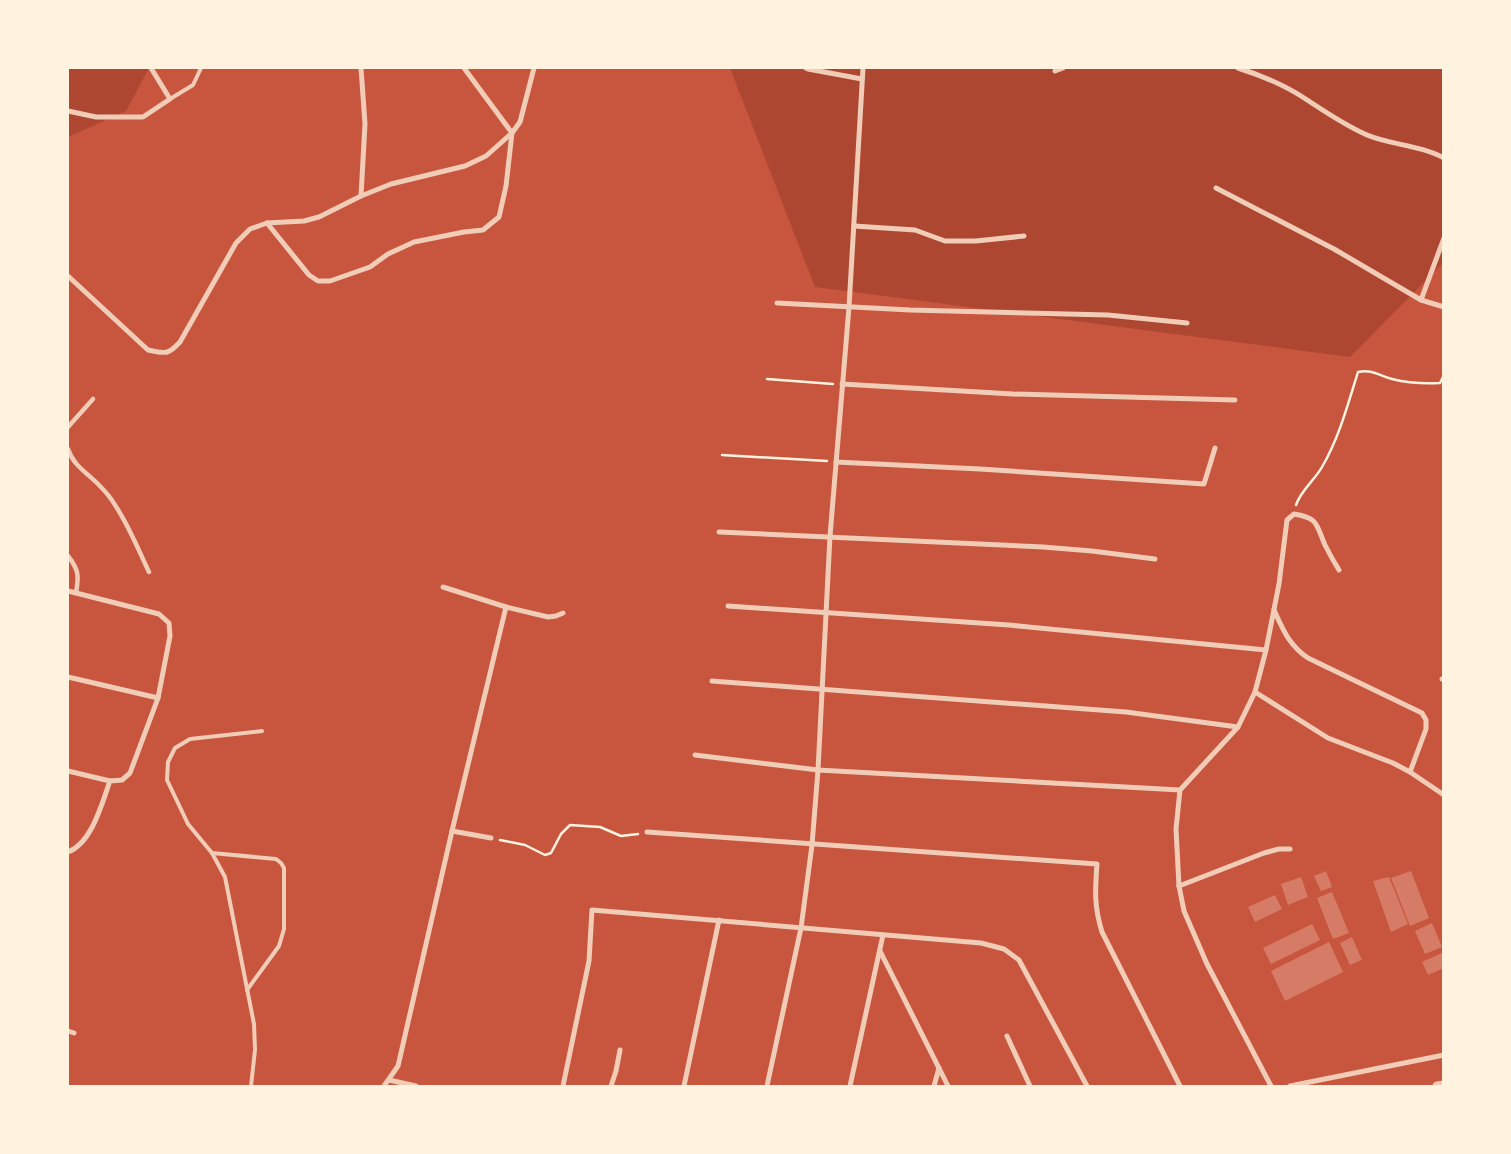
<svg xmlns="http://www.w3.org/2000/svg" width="1511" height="1154" viewBox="0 0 1511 1154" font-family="'Exo 2',sans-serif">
  <rect width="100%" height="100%" fill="#c8553d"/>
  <g fill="#ae4732">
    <path d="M 68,68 L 149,68 L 126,111 L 68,137 Z"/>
    <path d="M 730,68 L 1443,68 L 1443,263 L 1350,357 L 815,287 Z"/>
  </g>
  <g fill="#d67c66">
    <path d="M 1326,871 L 1332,887 L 1321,891 L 1314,876 Z"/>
    <path d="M 1411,871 L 1429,918 L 1410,926 L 1391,878 Z"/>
    <path d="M 1301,877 L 1308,897 L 1288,905 L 1281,884 Z"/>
    <path d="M 1389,877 L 1408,924 L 1391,932 L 1373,881 Z"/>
    <path d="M 1332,892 L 1349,933 L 1333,939 L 1317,898 Z"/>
    <path d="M 1275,895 L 1282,909 L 1255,922 L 1248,907 Z"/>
    <path d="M 1432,923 L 1442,947 L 1425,954 L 1415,931 Z"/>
    <path d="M 1312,924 L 1320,940 L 1271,964 L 1263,948 Z"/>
    <path d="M 1352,937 L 1362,960 L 1350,965 L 1340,943 Z"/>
    <path d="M 1329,942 L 1343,972 L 1285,1001 L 1271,971 Z"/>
    <path d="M 1444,952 L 1444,968 L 1428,975 L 1422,962 Z"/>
  </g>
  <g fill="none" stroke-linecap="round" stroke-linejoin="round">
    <g stroke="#fff3e0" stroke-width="2.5">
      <path d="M 767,379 L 833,384"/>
      <path d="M 722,455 L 827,461"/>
      <path d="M 1296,505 C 1301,490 1314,481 1322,467 C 1339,438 1348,404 1358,372 C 1373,369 1379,376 1392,379 C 1408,383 1424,384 1440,383 L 1444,375"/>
      <path d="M 500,840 L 525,845 L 545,855 L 551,853 L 561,834 L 570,825 L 600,827 L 621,836 L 638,834"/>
    </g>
    <g stroke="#f1ccb7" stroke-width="4">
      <path d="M 170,99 L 193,85 L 201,68"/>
      <path d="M 212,853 L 276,859 L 281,863 L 284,868 L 284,929 L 279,946 L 247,990"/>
      <path d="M 251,1086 L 255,1050 L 254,1024 L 225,877 L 212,853 L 188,824 L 167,780 L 168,762 L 175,748 L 190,739 L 262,731"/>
    </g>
    <g stroke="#f1ccb7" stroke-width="4.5">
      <path d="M 68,427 L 93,399"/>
      <path d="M 68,449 C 73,465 86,472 98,484 C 104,490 111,498 115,505 C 129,526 138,549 149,572"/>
      <path d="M 68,556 C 79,570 79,576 76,593"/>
    </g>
    <g stroke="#f1ccb7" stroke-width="5">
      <path d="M 361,68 L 365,124 L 361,196"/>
      <path d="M 806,68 L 808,69 L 862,79"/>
      <path d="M 1238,68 C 1260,75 1282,84 1301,96 C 1323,110 1342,124 1367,135 C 1391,145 1420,145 1444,158"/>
      <path d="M 1055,71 L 1063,68"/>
      <path d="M 68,111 L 96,117 L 143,117 L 170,99 L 151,68"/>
      <path d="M 1216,188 L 1334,249 L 1421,300 L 1444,307"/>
      <path d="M 267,223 L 309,275 L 318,281 L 330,281 L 370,267 L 388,254 L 414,242 L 464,232 L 483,230 L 499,217 L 506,186 L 512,133 L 464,68"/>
      <path d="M 854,226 L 915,230 L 945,241 L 976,241 L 1024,236"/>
      <path d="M 68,276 L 148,350 C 165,353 167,356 180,342 L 236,243 L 250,229 L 267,223 L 304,221 L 319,217 L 361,196 L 391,184 L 465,166 L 486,156 L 512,133 L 520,122 L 534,68"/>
      <path d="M 1421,300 L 1444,238"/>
      <path d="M 777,303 L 910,310 L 1108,315 L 1187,323"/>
      <path d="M 842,384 L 1013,394 L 1235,400"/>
      <path d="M 836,462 L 980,469 L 1204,484 L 1215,448"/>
      <path d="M 719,532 L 1043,547 L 1092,551 L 1155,559"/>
      <path d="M 443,587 L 506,607 L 548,617 L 556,616 L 563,613"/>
      <path d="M 68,591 L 159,614 L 169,623 L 170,636 L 158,698 L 130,773 L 122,780 L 110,781 C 102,803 92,843 68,852"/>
      <path d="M 728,606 L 1009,625 L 1266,650"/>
      <path d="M 1274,610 C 1283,630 1289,645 1308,658 L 1422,713 L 1426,720 L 1426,729 L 1410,772"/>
      <path d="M 68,677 L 158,698"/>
      <path d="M 1442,679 L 1444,679"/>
      <path d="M 712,681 L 1126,712 L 1238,727"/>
      <path d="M 1255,692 L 1328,738 L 1393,763 L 1410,772 L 1444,795"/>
      <path d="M 695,755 L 818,770 L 1180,790"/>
      <path d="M 68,771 L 110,781"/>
      <path d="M 452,831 L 491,838"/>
      <path d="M 647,832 L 1097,864 C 1095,891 1094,906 1102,932 L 1180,1086"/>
      <path d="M 1179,886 L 1264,853 L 1279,849 L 1290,849"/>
      <path d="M 880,951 L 948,1086"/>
      <path d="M 68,1031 L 74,1033"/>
      <path d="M 1007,1036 L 1030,1086"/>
      <path d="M 389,1080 L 416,1086"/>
      <path d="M 384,1086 L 398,1066 L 452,831 L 506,607"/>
      <path d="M 563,1086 L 589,961 L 592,910 L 981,943 L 1004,949 L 1019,960 L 1087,1086"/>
      <path d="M 611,1086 L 616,1071 L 620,1050"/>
      <path d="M 684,1086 L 719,920"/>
      <path d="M 767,1086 L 801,928 L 812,845 L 818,770 L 830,536 L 849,307 L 863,68"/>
      <path d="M 850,1086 L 883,935"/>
      <path d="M 934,1086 L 939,1068"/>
      <path d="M 1271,1086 L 1207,964 L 1184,911 L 1179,886 L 1176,829 L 1180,790 L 1238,727 L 1255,692 L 1266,650 L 1279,584 L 1287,520 L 1294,514 C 1319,518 1316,525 1325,545 C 1329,553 1334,562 1339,570"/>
      <path d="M 1290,1086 L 1444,1055"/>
    </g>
    <path stroke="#f1ccb7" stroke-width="9" d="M 1437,1086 L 1444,1085"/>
  </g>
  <rect width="1511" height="1154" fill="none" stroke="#fff3e0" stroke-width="138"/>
</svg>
